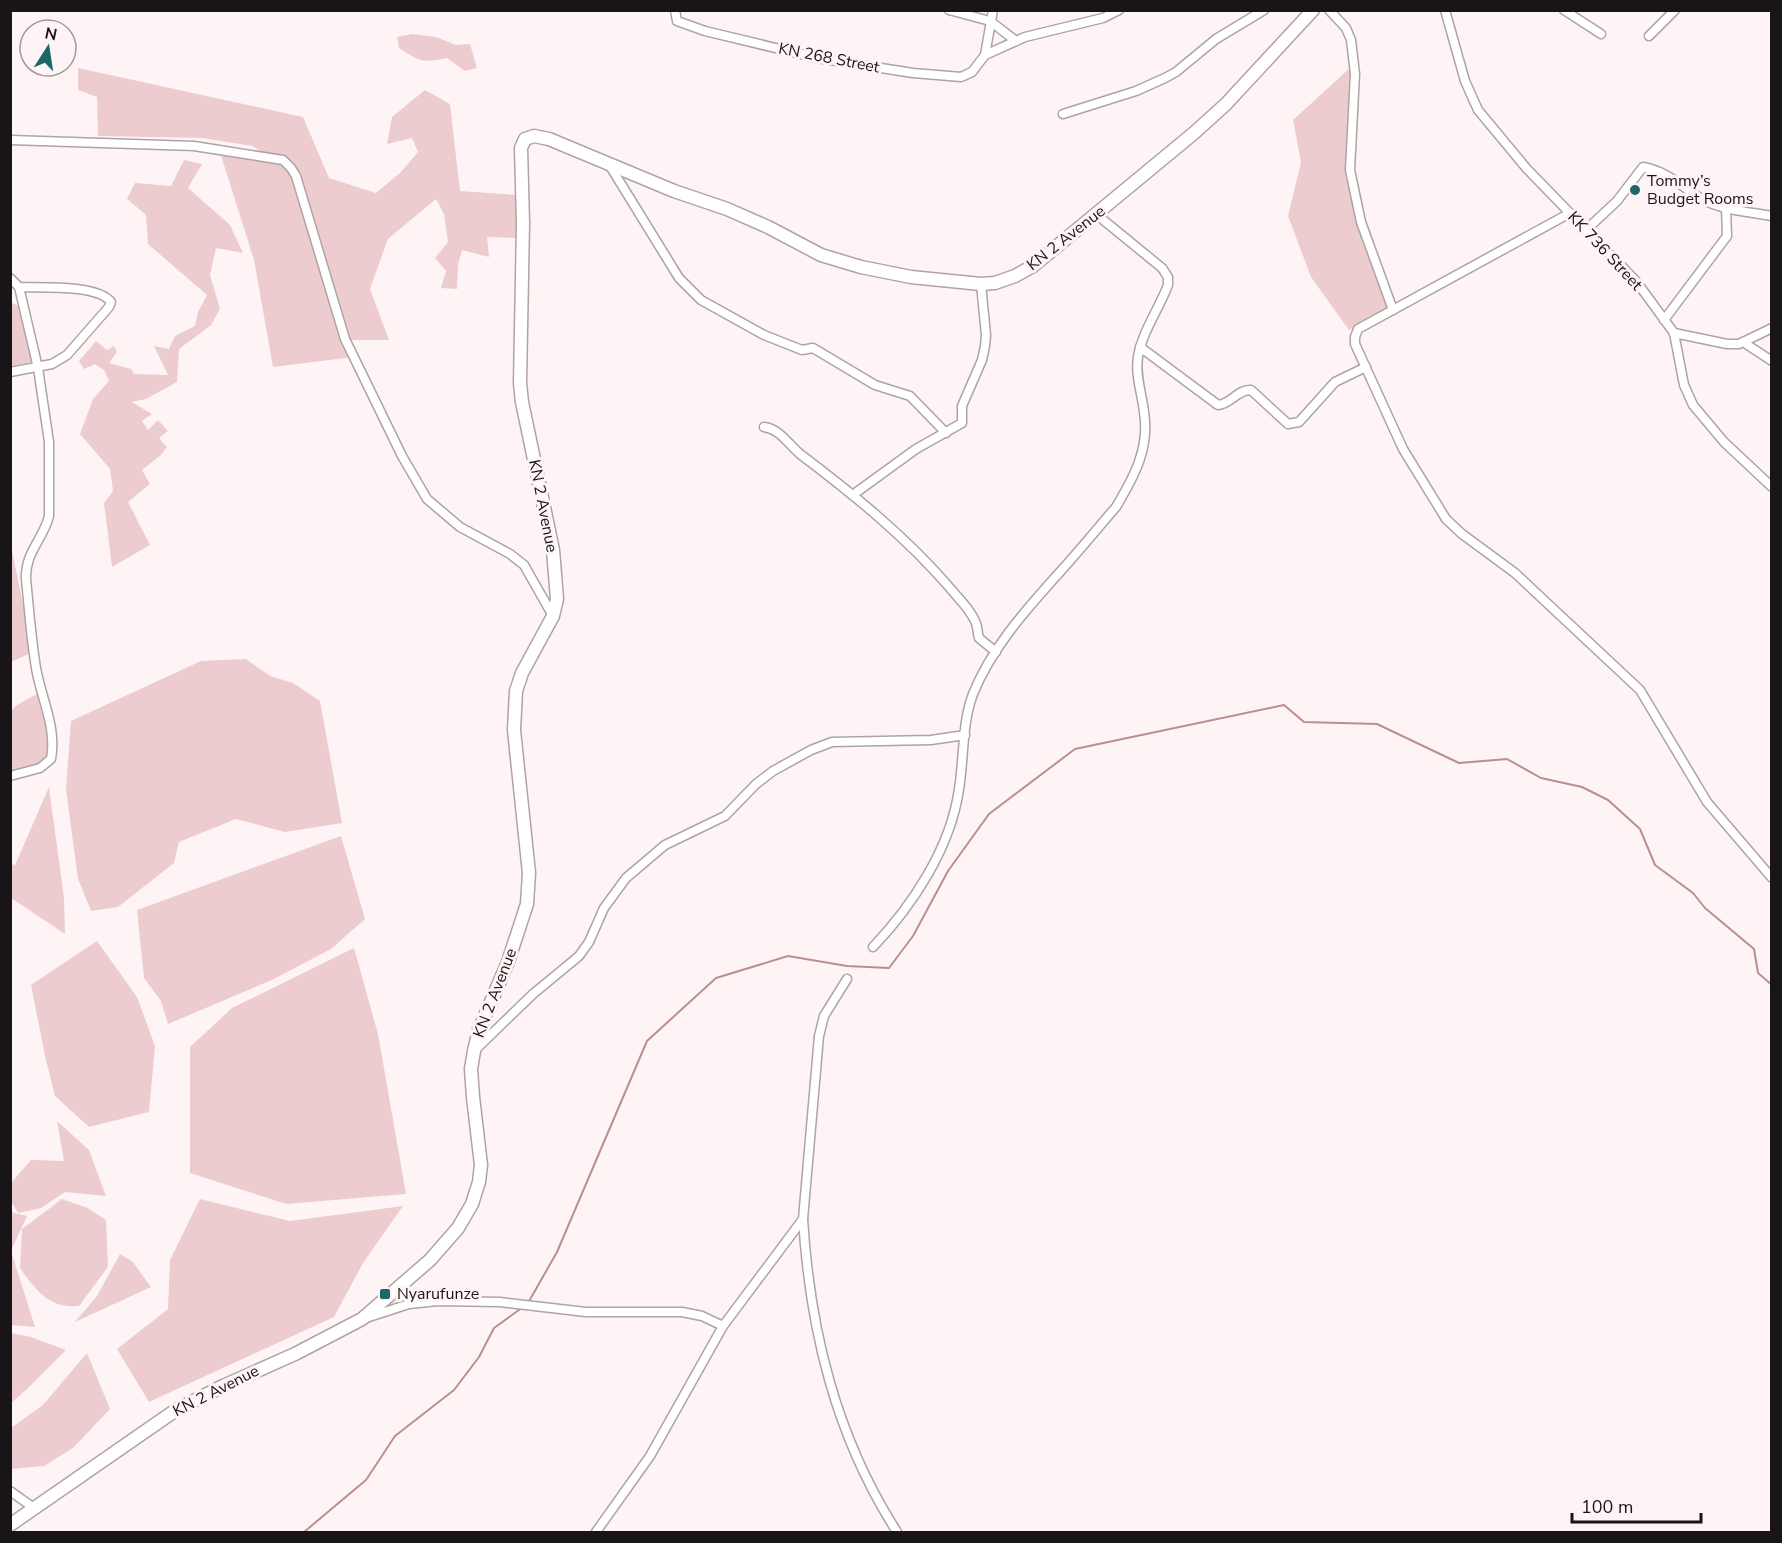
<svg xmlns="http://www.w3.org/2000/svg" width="1782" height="1543" viewBox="0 0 1782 1543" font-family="'Nunito Sans',sans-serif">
  <rect width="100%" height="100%" fill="#fff4f5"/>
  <g fill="#eccccf">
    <path d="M 412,34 L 436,37 L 456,45 L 470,44 L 477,68 L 465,71 L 447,58 C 421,63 421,62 399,48 L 397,37 Z"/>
    <path d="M 78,68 L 303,117 L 329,178 L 376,193 L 400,173 L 418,152 L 412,138 L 387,144 L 392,117 L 425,90 L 450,104 L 460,191 L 516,195 L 516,238 L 487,237 L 489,257 L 462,250 L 458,265 L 457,289 L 441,288 L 446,271 L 435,258 L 448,242 L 444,214 L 436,199 L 388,239 L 370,289 L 389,340 L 347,340 L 354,357 L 273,367 L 254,260 L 219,149 L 287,165 L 252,146 L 202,138 L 98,136 L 97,97 L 78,90 Z"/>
    <path d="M 1350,68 L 1352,84 L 1351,144 L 1345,169 L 1352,203 L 1388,310 L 1349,330 L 1311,277 L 1288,216 L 1301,162 L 1293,120 Z"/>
    <path d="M 184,160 L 202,164 L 188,188 L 230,225 L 243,253 L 216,248 L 210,275 L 220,309 L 211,325 L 179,349 L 177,382 L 146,399 L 132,402 L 152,414 L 142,421 L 148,430 L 158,420 L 168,431 L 159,438 L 167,447 L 161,455 L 142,470 L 150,484 L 128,502 L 150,545 L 112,567 L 104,503 L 113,491 L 110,469 L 80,434 L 93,399 L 109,381 L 104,370 L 95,364 L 84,369 L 79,361 L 96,341 L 107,350 L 114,346 L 117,352 L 109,363 L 131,369 L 134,374 L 168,375 L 154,346 L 169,349 L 175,336 L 195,326 L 198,312 L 207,295 L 148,244 L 146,215 L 127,199 L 135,183 L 171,186 Z"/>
    <path d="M 11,303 L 22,307 L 36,361 L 11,366 Z"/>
    <path d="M 12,551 L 33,652 L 11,662 L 10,552 Z"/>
    <path d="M 246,659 L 270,676 L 293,683 L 320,701 L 342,823 L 285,832 L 236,819 L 179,842 L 174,863 L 118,907 L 91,911 L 78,879 L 66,789 L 71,721 L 201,661 Z"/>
    <path d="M 39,693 L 50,720 L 49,756 L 37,769 L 11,774 L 10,712 L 17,705 Z"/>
    <path d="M 49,787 L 64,898 L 65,934 L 11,898 L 11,864 L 15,865 Z"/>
    <path d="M 341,836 L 365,919 L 331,949 L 272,980 L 168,1024 L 161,1001 L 144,978 L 137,910 Z"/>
    <path d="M 97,941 L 137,997 L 155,1046 L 149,1112 L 89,1127 L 55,1096 L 45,1056 L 31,985 Z"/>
    <path d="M 354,948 L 378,1034 L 406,1194 L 286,1204 L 190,1173 L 190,1047 L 232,1008 Z"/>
    <path d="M 57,1121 L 89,1150 L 106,1196 L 65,1192 L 41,1208 L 18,1213 L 11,1201 L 11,1183 L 31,1160 L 64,1161 Z"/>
    <path d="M 62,1199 L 88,1208 L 106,1220 L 108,1267 L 79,1306 C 49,1309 36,1290 20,1268 L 22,1229 Z"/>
    <path d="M 200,1199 L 290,1221 L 403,1206 L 363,1263 L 334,1317 L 149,1402 L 117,1349 L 168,1309 L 170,1260 Z"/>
    <path d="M 11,1212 L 27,1216 L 11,1251 L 35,1327 L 11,1325 Z"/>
    <path d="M 120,1254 L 133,1262 L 151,1287 L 75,1322 L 97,1296 Z"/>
    <path d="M 11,1333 L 31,1337 L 66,1350 L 28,1388 L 11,1403 Z"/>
    <path d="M 87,1353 L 110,1409 L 73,1448 L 44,1466 L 11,1469 L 11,1428 L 43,1405 Z"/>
  </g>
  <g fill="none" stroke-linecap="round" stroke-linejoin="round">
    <g stroke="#ba8e92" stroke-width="2">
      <path d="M 528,1303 L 557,1252 L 647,1041 L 716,978 L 788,956 L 847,966 L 889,968 L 913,936 L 948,871 L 989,814 L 1075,749 L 1284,705 L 1304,722 L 1377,724 L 1459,763 L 1507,759 L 1541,778 L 1582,787 L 1608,800 L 1640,829 L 1655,865 L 1693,893 L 1705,908 L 1754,949 L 1758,973 L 1772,985"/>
      <path d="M 304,1532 L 366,1480 L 395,1436 L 454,1390 L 479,1357 L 494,1328 L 523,1307"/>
    </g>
    <defs>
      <g id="street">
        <path d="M 675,10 L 677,21 L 705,31 L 817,58 L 913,73 L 961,77 L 972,72 L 985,55 L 993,10"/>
        <path d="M 949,10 L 990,21 L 1016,41"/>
        <path d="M 1329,10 L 1346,28 L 1351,40 L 1355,74 L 1350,170 L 1361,222 L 1393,310"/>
        <path d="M 1445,10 L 1465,81 L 1478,110 L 1527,169 L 1636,281 L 1674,333 L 1684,385 L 1693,405 L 1724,442 L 1772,487"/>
        <path d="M 1564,10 L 1601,34"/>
        <path d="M 1649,36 L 1675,10"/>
        <path d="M 985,55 L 1025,37 L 1103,18 L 1119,10"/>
        <path d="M 1063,114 L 1136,91 L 1165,78 L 1176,72 L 1216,39 L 1264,10"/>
        <path d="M 10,140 L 194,146 L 283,160 L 291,168 L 296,176 L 345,339 L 402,456 L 427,499 L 460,527 L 510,554 L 524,565 L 553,616"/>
        <path d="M 610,166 L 679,278 L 701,300 L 764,335 L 802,350 L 813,348 L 875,385 L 910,396 L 946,433"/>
        <path d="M 1570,213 L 1358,329 L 1355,337 L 1355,344 L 1403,449 L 1446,519 L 1462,534 L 1515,573 L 1640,690 L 1707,802 L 1772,878"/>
        <path d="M 1586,230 L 1617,201 L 1643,167 C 1667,171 1682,187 1702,199 C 1721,210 1750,212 1772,216"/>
        <path d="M 10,278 L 19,287 C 41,288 97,284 111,302 L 109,307 L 67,355 L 52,364 L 10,372"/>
        <path d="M 1664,320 L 1727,236 L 1726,207"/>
        <path d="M 1674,333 L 1727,344 L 1739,344 L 1772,328"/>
        <path d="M 1743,342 L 1772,361"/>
        <path d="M 1140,347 L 1218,405 C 1231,404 1238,389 1251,390 L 1288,424 L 1299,422 L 1335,382 L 1366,367"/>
        <path d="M 764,427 C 780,429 788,444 800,454 C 853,494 906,537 950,588 C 958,598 970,609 975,621 C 978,626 977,632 979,638 L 996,652"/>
        <path d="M 854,494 L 916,449 L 962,423 L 962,406 L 982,360 L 985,346 L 986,335 L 981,284"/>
        <path d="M 10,776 L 40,768 L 51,759 C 57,727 41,698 36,668 C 31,638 29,608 26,579 C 25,552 43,540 49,516 L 49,442 L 38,368 L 19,287"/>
        <path d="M 873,947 C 913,905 951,847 959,789 C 964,759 962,722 973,694 C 992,647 1026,610 1059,573 C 1079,551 1097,529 1116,507 C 1134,477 1150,448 1144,412 C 1142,394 1135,375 1138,357 C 1142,332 1159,309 1168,285 L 1168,277 L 1162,268 L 1096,214"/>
        <path d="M 474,1051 L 533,994 L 579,956 L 589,942 L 604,908 L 626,878 L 665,845 L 725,816 L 756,784 L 773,771 L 811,750 L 832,742 L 931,740 L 965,735"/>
        <path d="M 803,1219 C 810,1331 836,1437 897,1532"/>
        <path d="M 366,1318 L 409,1304 L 438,1301 L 500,1302 L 586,1312 L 682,1312 L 702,1316 L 723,1326"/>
        <path d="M 10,1491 L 34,1508"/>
        <path d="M 596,1532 L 650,1456 L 723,1326 L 803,1219 L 819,1036 L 824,1016 L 847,979"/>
      </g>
      <path id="secondary" d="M 10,1525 L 176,1410 L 223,1386 L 295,1354 L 362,1319 L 430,1260 L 458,1228 L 472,1204 L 479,1182 L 481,1165 L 473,1097 L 471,1069 L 474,1051 L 479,1030 L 508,962 L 527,904 L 529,873 L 514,730 L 516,691 L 522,673 L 553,616 L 557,599 L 553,550 L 522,402 L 520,383 L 523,223 L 521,148 L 525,139 L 534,136 L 549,139 L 674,191 L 727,209 L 768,227 L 821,255 L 861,267 L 911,277 L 981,284 L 995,283 L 1015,276 L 1033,266 L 1194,133 L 1226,104 L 1313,10"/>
    </defs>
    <use href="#street" stroke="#afa3a4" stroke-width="11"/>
    <use href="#secondary" stroke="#afa3a4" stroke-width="15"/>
    <use href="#street" stroke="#fff" stroke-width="8"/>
    <use href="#secondary" stroke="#fff" stroke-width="12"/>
  </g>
  <g fill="#1b6866" stroke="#fff4f5" stroke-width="2">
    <circle cx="1635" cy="190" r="6"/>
    <rect x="379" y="1288" width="12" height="12" rx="3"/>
  </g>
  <g text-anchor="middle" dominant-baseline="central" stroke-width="6" stroke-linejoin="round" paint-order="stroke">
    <g font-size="16" fill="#191415" stroke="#fff4f5">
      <text transform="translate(829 58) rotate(11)">KN 268 Street</text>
      <text transform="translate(1066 238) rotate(-38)">KN 2 Avenue</text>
      <text transform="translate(1605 251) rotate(47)">KK 736 Street</text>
      <text transform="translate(543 506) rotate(79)">KN 2 Avenue</text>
      <text transform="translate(495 993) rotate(-69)">KN 2 Avenue</text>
      <text transform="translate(216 1391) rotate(-27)">KN 2 Avenue</text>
    </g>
    <g font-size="16" fill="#191415" stroke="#fff4f5" text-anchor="start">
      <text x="1647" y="181">Tommy’s<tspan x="1647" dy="18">Budget Rooms</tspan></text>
      <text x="397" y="1294">Nyarufunze</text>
    </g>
  </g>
  <rect width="1782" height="1543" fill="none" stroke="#191415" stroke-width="24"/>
  <g transform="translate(48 48) rotate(12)"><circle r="28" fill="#fff4f5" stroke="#a39a9b" stroke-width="1.5"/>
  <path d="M0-4.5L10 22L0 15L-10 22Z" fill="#1b6866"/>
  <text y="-9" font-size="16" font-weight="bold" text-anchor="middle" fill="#191415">N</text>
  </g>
  <path d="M1572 1513v9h129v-9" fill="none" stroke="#191415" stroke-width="3"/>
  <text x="1581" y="1513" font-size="18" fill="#191415" stroke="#fff4f5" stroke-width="4.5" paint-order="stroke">100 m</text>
</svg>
